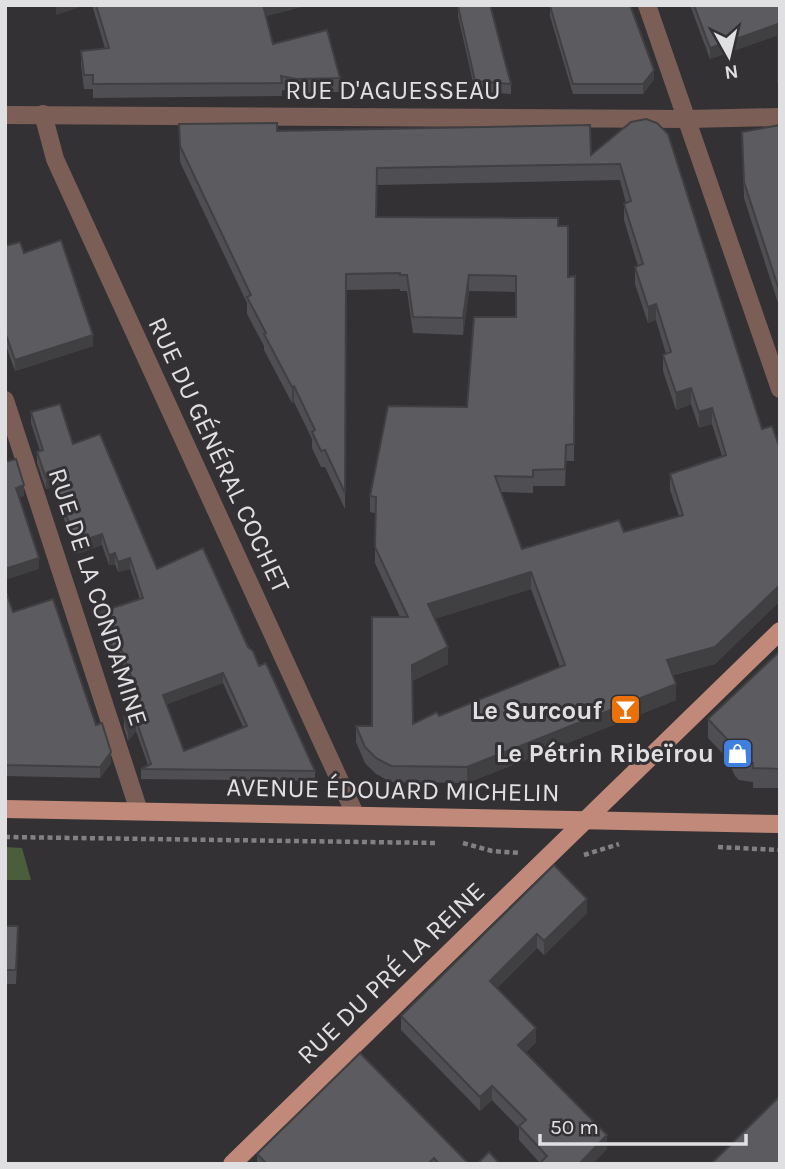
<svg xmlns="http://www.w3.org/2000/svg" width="785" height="1169" viewBox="0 0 785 1169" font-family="Karla,sans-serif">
  <rect width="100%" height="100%" fill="#343135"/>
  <path fill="#4a5e3c" d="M 5,847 L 22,848 L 31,880 L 5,880 Z"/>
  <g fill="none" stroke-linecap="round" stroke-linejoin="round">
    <g stroke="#838084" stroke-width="4.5" stroke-dasharray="5 3.5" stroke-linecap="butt">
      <path d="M 5,837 L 437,843"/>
      <path d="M 463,843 L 492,851 L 520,853"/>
      <path d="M 718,847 L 780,850"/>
      <path d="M 584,855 L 619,844"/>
    </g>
    <g stroke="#7b5f57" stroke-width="18">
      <path d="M 647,5 L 780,389"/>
      <path d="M 43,114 L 55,159 L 355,814"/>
      <path d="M 5,115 L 687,119 L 780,117"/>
      <path d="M 5,400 L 139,811"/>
    </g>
    <g stroke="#c18979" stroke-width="18">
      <path d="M 5,809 L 780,824"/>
      <path d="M 232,1164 L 780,631"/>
    </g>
  </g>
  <g fill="#4f4f53" fill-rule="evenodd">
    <path d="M 92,5 L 309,5 L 266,16 L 273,44 L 340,78 L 340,92 L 296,93 L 282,90 L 282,96 L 93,98 L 93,89 L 84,89 L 81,65 L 81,51 L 105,48 Z"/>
    <path d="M 690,5 L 780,5 L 780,93 L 778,93 L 778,35 L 710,59 Z"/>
    <path d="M 458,6 L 511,84 L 511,94 L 475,91 L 458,16 Z"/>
    <path d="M 550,6 L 654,79 L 643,94 L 573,94 L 550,16 Z"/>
    <path d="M 631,122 L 762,429 L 780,449 L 780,601 L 715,664 L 673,675 L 676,700 L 467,783 L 391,782 L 376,774 L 365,763 L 356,742 L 356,726 L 372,726 L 400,617 L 375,563 L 375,513 L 370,512 L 370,496 L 467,407 L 516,317 L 516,292 L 469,291 L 463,335 L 413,333 L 407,291 L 400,291 L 400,289 L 346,290 L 345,509 L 325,467 L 321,467 L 312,448 L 312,439 L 294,402 L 292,403 L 264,350 L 264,346 L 247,314 L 247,303 L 180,162 L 179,124 L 591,155 ZM 620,180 L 626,203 L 624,204 L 624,220 L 638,266 L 635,267 L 635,284 L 648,323 L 656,320 L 666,354 L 663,355 L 663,371 L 676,410 L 691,404 L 699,428 L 712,424 L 722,456 L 670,474 L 670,490 L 679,516 L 624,532 L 522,549 L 501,492 L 533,493 L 533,486 L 565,486 L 566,461 L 574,461 L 575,276 L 568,277 L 558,226 L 376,217 L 377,185 ZM 531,589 L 560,667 L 439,716 L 413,724 L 412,681 L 448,664 L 434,619 Z"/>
    <path d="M 780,125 L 780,309 L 744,198 L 742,132 Z"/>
    <path d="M 5,246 L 24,253 L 93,346 L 15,371 L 5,343 Z"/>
    <path d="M 31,412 L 73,444 L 157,569 L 248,647 L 315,771 L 315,781 L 141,779 L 141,769 L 148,765 L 136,731 L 128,741 L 124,728 L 124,717 L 140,712 L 120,657 L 113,659 L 100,622 L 100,612 L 140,599 L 130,569 L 118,572 L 115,564 L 109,565 L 102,545 L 76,554 L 53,487 L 46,489 L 37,463 L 37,452 L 40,451 L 31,423 ZM 223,683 L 243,727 L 184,751 L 166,704 Z"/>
    <path d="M 5,589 L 13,612 L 96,725 L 111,763 L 100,778 L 5,776 Z"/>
    <path d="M 780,651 L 780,788 L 753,788 L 753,782 L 739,780 L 735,776 L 727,758 L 708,738 L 708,719 Z"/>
    <path d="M 587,899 L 587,913 L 544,955 L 537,948 L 497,988 L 536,1042 L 525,1053 L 607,1149 L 540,1163 L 519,1140 L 519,1128 L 492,1100 L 480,1111 L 401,1030 L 401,1016 Z"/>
    <path d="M 5,926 L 18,940 L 16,984 L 5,984 Z"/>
    <path d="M 360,1053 L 469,1164 L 257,1164 L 257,1154 Z"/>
  </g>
  <g fill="#404043">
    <path d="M 56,5 L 86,5 L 56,15 Z"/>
    <path d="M 262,5 L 309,5 L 262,17 Z"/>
    <path d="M 778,24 L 778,35 L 710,59 L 710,48 Z"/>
    <path d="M 654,70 L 654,79 L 643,94 L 643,84 Z"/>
    <path d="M 469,275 L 469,291 L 463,335 L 463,318 Z"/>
    <path d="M 656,304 L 656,320 L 648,323 L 648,307 Z"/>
    <path d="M 93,335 L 93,346 L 15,371 L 15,360 Z"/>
    <path d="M 294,386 L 294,402 L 292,403 L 292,387 Z"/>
    <path d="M 691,388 L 691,404 L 676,410 L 676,393 Z"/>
    <path d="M 712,408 L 712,424 L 699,428 L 699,412 Z"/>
    <path d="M 53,476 L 53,487 L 46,489 L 46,478 Z"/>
    <path d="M 24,485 L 24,496 L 16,499 L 16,488 Z"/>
    <path d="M 102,534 L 102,545 L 76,554 L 76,543 Z"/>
    <path d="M 115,553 L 115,564 L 109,565 L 109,555 Z"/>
    <path d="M 39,558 L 39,569 L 5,580 L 5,569 Z"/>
    <path d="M 130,558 L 130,569 L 118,572 L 118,562 Z"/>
    <path d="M 531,572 L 531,589 L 428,621 L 428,604 Z"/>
    <path d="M 780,585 L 780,601 L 715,664 L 667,676 L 667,660 Z"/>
    <path d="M 120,646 L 120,657 L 113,659 L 113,649 Z"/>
    <path d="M 448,647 L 448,664 L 412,681 L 412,665 Z"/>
    <path d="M 223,673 L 223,683 L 163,706 L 163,695 Z"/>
    <path d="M 676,684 L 676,700 L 467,783 L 467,767 Z"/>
    <path d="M 136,720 L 136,731 L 128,741 L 128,730 Z"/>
    <path d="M 111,752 L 111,763 L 100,778 L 100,767 Z"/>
    <path d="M 587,899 L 587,913 L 544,955 L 544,941 Z"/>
    <path d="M 537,934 L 537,948 L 490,995 L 490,981 Z"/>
    <path d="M 536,1028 L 536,1042 L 518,1059 L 518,1045 Z"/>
    <path d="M 492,1086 L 492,1100 L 480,1111 L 480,1097 Z"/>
    <path d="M 607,1135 L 607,1149 L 593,1164 L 579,1164 Z"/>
  </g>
  <g fill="#5c5c60" stroke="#404043" stroke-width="2" fill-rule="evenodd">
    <path d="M 96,5 L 263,5 L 273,44 L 327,30 L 340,78 L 296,79 L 281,76 L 282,83 L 93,84 L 93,75 L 84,75 L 81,51 L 109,48 Z"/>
    <path d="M 461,5 L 490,5 L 511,84 L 475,81 L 458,6 Z"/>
    <path d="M 553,5 L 630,5 L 654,70 L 643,84 L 573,84 L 550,6 Z"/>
    <path d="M 694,5 L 780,5 L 780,82 L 778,82 L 778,24 L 710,48 Z"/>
    <path d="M 646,119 L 657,123 L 668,134 L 762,429 L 772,426 L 780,449 L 780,585 L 715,647 L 667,660 L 676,684 L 467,767 L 391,766 L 376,758 L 365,747 L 356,726 L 372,726 L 372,617 L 408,617 L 375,547 L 376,497 L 370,496 L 388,406 L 467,407 L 474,317 L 516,317 L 516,276 L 469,275 L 463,318 L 413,317 L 407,275 L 400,275 L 400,273 L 346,274 L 345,493 L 325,450 L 321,451 L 312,432 L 315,430 L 294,386 L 292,387 L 264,334 L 266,333 L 247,297 L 251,295 L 180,146 L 179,124 L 277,123 L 277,131 L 590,125 L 591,155 L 631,122 ZM 620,164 L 631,201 L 624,204 L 643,264 L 635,267 L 648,307 L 656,304 L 671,352 L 663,355 L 676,393 L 691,388 L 699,412 L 712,408 L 726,455 L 670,474 L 683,515 L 624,532 L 619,520 L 522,549 L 495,476 L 533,477 L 533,470 L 565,469 L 566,445 L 574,444 L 575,276 L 568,277 L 568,226 L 558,226 L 558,218 L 376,217 L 377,168 ZM 531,572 L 565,665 L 439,716 L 437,712 L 413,724 L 412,665 L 448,647 L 428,604 Z"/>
    <path d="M 780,125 L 780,293 L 744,182 L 742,132 Z"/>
    <path d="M 61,240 L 93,335 L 15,360 L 5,332 L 5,246 L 20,242 L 24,253 Z"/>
    <path d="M 60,404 L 73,444 L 100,434 L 157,569 L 203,548 L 248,647 L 253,651 L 259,666 L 266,663 L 315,771 L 141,769 L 151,764 L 136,720 L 128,730 L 124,717 L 144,711 L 120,646 L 113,649 L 100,612 L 143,598 L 130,558 L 118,562 L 115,553 L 109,555 L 102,534 L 76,543 L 53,476 L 46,478 L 37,452 L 43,450 L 31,412 ZM 223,673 L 247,726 L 184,751 L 163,695 Z"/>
    <path d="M 16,459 L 24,485 L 16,488 L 39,558 L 5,569 L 5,462 Z"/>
    <path d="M 5,589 L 13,612 L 53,599 L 96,725 L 102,723 L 111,752 L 100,767 L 5,765 Z"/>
    <path d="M 780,651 L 780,769 L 753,768 L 753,763 L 739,761 L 735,757 L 727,739 L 708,719 Z"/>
    <path d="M 554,865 L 587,899 L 544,941 L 537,934 L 490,981 L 536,1028 L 518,1045 L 607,1135 L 579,1164 L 539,1164 L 547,1156 L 519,1126 L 526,1120 L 492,1086 L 480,1097 L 401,1016 Z"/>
    <path d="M 5,926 L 18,926 L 16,970 L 5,970 Z"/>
    <path d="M 360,1053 L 469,1164 L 439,1164 L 434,1158 L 428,1164 L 267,1164 L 257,1154 Z"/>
    <path d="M 780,1096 L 780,1164 L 711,1164 Z"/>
    <path d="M 489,1152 L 500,1164 L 477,1164 Z"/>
  </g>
  <defs>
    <symbol id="bar-square" viewBox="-11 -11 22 22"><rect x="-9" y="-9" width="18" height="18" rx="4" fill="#e8710a" stroke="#343135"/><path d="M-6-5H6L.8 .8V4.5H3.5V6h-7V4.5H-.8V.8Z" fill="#fff"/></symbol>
    <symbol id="shop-square" viewBox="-11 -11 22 22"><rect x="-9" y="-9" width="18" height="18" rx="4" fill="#3f7fe0" stroke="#343135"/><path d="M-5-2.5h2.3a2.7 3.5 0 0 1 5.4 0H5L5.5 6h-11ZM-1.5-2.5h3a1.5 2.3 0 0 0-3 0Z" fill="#fff"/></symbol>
  </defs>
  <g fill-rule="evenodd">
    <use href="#bar-square" x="608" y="692" width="35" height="35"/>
    <use href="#shop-square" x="720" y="736" width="35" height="35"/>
  </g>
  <g text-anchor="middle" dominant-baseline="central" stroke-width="6" stroke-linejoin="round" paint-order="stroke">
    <g font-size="26" fill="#e0dfe1" stroke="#343135">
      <text x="393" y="90">RUE D'AGUESSEAU</text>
      <text transform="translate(219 455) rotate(65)">RUE DU GÉNÉRAL COCHET</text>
      <text transform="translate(98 597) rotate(72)">RUE DE LA CONDAMINE</text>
      <text transform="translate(393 790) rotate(1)">AVENUE ÉDOUARD MICHELIN</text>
      <text transform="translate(391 973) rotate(-44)">RUE DU PRÉ LA REINE</text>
    </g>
    <g font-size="26" font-weight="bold" fill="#e0dfe1" stroke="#343135" text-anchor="end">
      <text x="602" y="710">Le Surcouf</text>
      <text x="714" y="753">Le Pétrin Ribeïrou</text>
    </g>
  </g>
  <rect width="785" height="1169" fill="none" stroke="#e0dfe1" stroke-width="14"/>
  <g transform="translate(729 56) rotate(172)" stroke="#343135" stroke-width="5" paint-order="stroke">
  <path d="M0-5L12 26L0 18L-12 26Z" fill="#e0dfe1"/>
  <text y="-10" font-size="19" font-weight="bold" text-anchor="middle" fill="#e0dfe1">N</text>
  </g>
  <path d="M540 1134v10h206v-10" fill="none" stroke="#e0dfe1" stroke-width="3.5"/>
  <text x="550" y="1134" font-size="21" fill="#e0dfe1" stroke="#343135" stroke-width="5" paint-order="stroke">50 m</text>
</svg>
